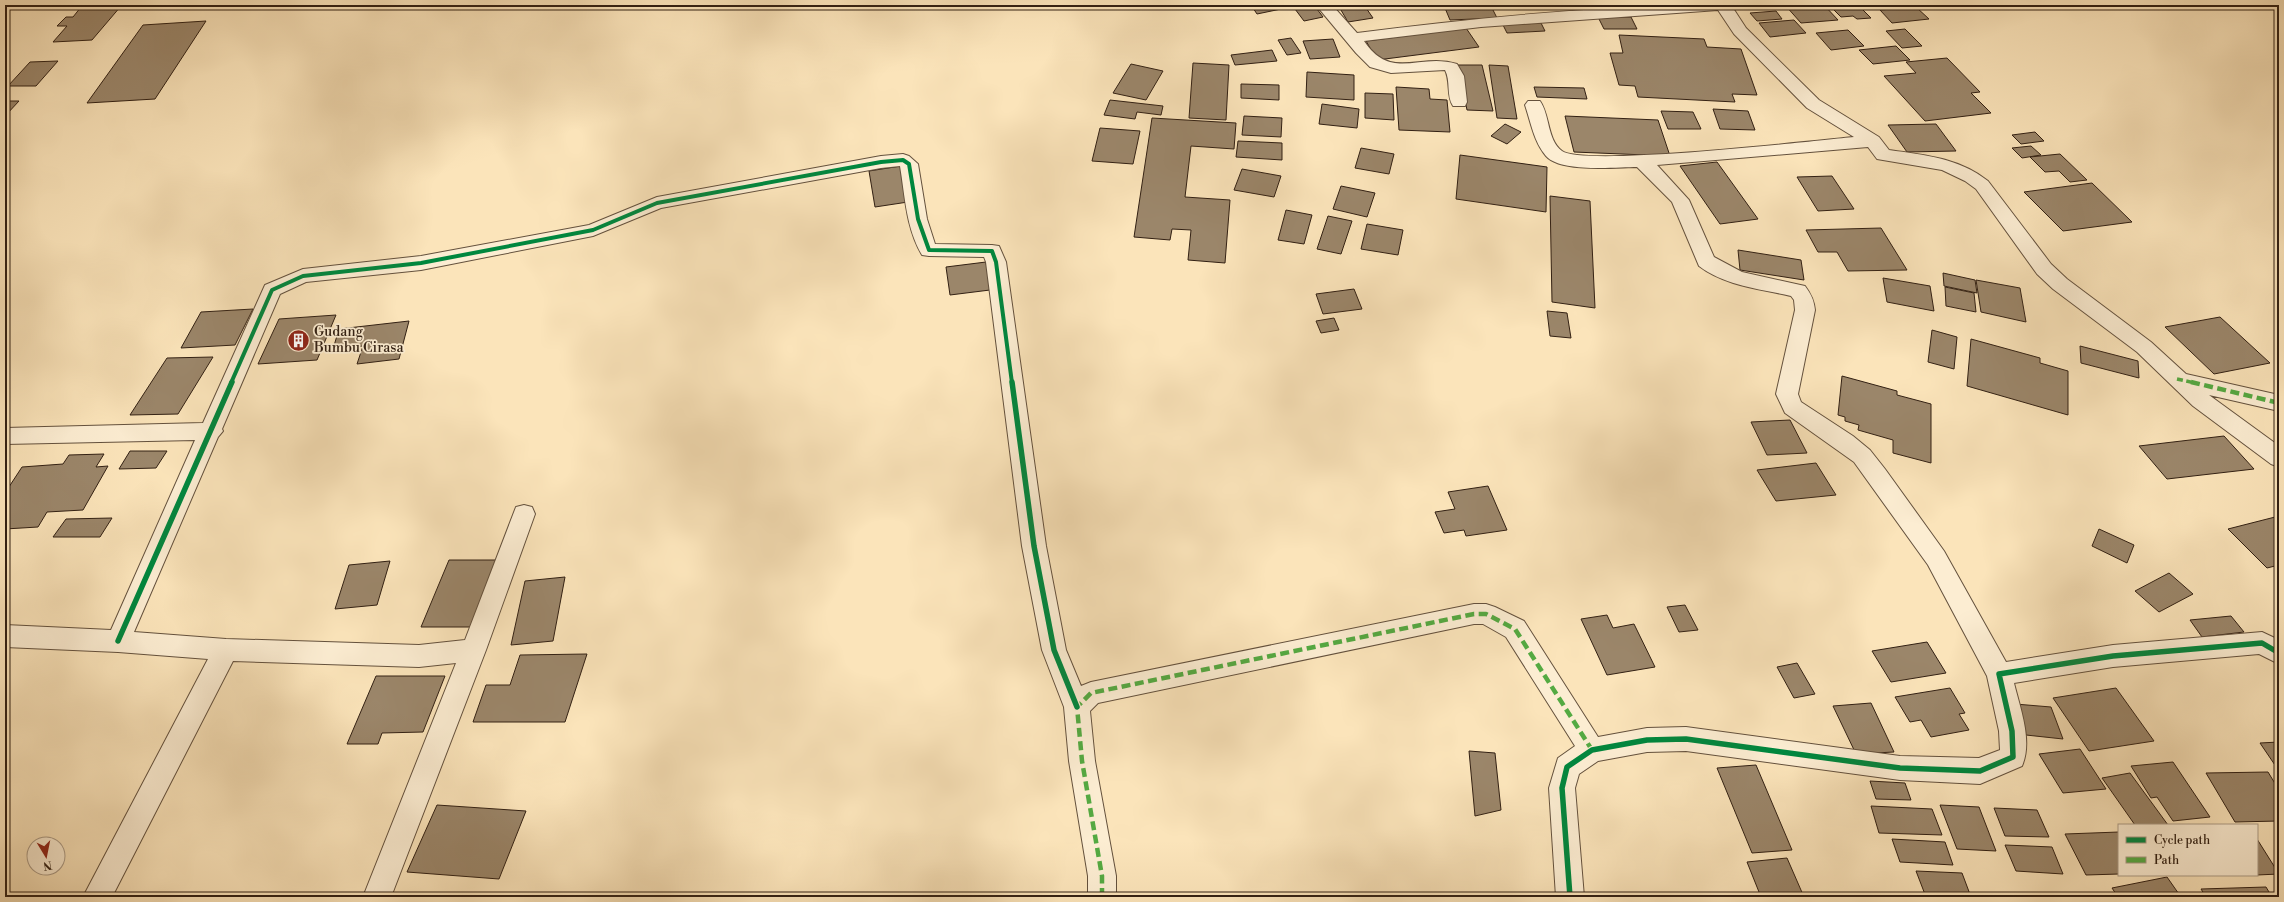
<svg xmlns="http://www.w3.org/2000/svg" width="2284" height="902" viewBox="0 0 2284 902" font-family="'Libre Bodoni',serif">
  <rect width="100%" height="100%" fill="#fbe4ba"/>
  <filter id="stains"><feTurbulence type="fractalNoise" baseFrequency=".005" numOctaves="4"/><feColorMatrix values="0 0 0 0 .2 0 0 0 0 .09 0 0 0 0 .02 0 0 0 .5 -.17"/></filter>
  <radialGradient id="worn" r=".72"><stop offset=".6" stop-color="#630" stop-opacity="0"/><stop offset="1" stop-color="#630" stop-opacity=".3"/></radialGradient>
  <g fill="#9b866a" stroke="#322013">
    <path d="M 1251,5 L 1278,5 L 1281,9 L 1257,14 Z"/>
    <path d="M 1292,5 L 1314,5 L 1323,17 L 1304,21 Z"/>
    <path d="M 1338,5 L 1364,5 L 1373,18 L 1348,22 Z"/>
    <path d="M 1785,5 L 1824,5 L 1838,20 L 1801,23 Z"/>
    <path d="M 1829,5 L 1839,5 L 1843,9 L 1862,9 L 1871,18 L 1857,19 L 1853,16 L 1841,17 Z"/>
    <path d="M 121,6 L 92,40 L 53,42 L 67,26 L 57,26 L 66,17 L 73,17 L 81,7 Z"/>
    <path d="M 1491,6 L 1497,18 L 1450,20 L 1445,8 Z"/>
    <path d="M 1916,7 L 1929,19 L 1892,23 L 1880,10 Z"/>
    <path d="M 1776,11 L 1782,19 L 1757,21 L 1750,13 Z"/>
    <path d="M 1598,17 L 1631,17 L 1637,29 L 1604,29 Z"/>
    <path d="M 1794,20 L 1806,33 L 1770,37 L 1759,23 Z"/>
    <path d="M 206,21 L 155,99 L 87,103 L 143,25 Z"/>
    <path d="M 1541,23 L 1545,31 L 1507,33 L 1503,25 Z"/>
    <path d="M 1466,28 L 1479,47 L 1377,60 L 1366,41 Z"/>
    <path d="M 1905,29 L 1922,46 L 1902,48 L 1886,31 Z"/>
    <path d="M 1848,30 L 1864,46 L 1831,50 L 1816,33 Z"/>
    <path d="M 1619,35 L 1704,39 L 1707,47 L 1741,49 L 1757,95 L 1732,94 L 1735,102 L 1638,97 L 1635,86 L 1619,85 L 1610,53 L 1623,53 Z"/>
    <path d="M 1291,38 L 1301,53 L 1287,55 L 1278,40 Z"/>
    <path d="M 1333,39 L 1340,57 L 1310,59 L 1303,41 Z"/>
    <path d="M 1896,46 L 1910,60 L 1873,64 L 1859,50 Z"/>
    <path d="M 1272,50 L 1277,61 L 1235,65 L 1231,55 Z"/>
    <path d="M 1947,58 L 1980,92 L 1971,93 L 1991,113 L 1925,121 L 1884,76 L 1916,73 L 1906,62 Z"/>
    <path d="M 58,61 L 36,86 L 8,86 L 30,62 Z"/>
    <path d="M 1193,63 L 1229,65 L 1226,120 L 1189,118 Z"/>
    <path d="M 1131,64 L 1163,71 L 1146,100 L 1113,93 Z"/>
    <path d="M 1458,65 L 1482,65 L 1493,111 L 1467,110 Z"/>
    <path d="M 1489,65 L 1508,66 L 1517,119 L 1497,118 Z"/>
    <path d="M 1307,72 L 1354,75 L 1354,100 L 1306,97 Z"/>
    <path d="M 1241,84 L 1279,85 L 1279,100 L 1241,98 Z"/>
    <path d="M 1396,87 L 1429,89 L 1430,99 L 1447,100 L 1450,132 L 1399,130 Z"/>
    <path d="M 1534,87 L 1584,88 L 1587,99 L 1537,97 Z"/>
    <path d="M 1365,93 L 1393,94 L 1394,120 L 1365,118 Z"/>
    <path d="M 1110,100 L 1163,106 L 1161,115 L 1137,112 L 1135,119 L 1104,115 Z"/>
    <path d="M 5,101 L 19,101 L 6,115 L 5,115 Z"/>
    <path d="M 1322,104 L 1359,109 L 1357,128 L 1319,124 Z"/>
    <path d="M 1713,109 L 1748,111 L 1755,130 L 1720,129 Z"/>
    <path d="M 1661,111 L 1693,112 L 1701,129 L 1668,129 Z"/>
    <path d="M 1244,116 L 1282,118 L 1281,137 L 1242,135 Z"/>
    <path d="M 1565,116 L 1658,120 L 1670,156 L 1574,152 Z"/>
    <path d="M 1152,118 L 1236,123 L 1234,149 L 1191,146 L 1185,197 L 1230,200 L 1225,263 L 1188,260 L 1191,230 L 1172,229 L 1170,240 L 1134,237 Z"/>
    <path d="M 1505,124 L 1521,132 L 1507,144 L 1491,136 Z"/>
    <path d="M 1936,124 L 1956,151 L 1907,152 L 1888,125 Z"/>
    <path d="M 1100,128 L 1140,131 L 1133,164 L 1092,161 Z"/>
    <path d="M 2035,132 L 2044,141 L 2021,144 L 2012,135 Z"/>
    <path d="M 1238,141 L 1282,143 L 1282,160 L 1236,157 Z"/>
    <path d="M 2031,146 L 2041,155 L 2022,158 L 2012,148 Z"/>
    <path d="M 1361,148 L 1394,154 L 1389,174 L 1355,168 Z"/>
    <path d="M 2060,154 L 2087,180 L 2070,182 L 2059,171 L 2045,172 L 2030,157 Z"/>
    <path d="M 1460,155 L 1547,167 L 1546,212 L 1456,199 Z"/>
    <path d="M 1717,162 L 1758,219 L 1720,224 L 1680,166 Z"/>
    <path d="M 901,166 L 908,202 L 875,207 L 869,171 Z"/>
    <path d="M 1242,169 L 1281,176 L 1274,197 L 1234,190 Z"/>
    <path d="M 1832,176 L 1854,209 L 1818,211 L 1797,177 Z"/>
    <path d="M 2092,183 L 2132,222 L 2063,231 L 2024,192 Z"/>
    <path d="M 1341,186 L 1375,193 L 1367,217 L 1333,209 Z"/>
    <path d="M 1550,196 L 1590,201 L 1595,308 L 1552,302 Z"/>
    <path d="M 1286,210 L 1312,215 L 1304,244 L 1278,240 Z"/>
    <path d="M 1328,216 L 1352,221 L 1341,254 L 1317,249 Z"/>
    <path d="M 1367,224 L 1403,230 L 1398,255 L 1361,249 Z"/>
    <path d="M 1881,228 L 1907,270 L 1848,271 L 1837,252 L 1818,252 L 1806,230 Z"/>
    <path d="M 1738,250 L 1801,260 L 1804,280 L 1740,270 Z"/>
    <path d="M 986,262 L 990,290 L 950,295 L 946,267 Z"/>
    <path d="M 1943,273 L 1975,280 L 1977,293 L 1944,286 Z"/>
    <path d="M 1883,278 L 1930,286 L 1934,311 L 1887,302 Z"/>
    <path d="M 1976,280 L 2020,288 L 2026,322 L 1981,312 Z"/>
    <path d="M 1945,287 L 1974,293 L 1976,312 L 1946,306 Z"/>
    <path d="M 1354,289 L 1362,309 L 1323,314 L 1316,294 Z"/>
    <path d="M 253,309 L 235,345 L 181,348 L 201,312 Z"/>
    <path d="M 1547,311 L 1567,313 L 1571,338 L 1550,336 Z"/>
    <path d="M 336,315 L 317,360 L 258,364 L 279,319 Z"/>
    <path d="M 2220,317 L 2270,363 L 2214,374 L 2165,327 Z"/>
    <path d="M 1334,318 L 1339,330 L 1321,333 L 1316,321 Z"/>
    <path d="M 409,321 L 399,359 L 357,364 L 363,346 L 333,349 L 339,329 Z"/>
    <path d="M 1932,330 L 1957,337 L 1954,369 L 1928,362 Z"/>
    <path d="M 1971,339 L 2040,358 L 2040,363 L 2068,371 L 2068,415 L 1967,386 Z"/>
    <path d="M 2080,346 L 2138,361 L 2139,378 L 2081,363 Z"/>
    <path d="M 213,357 L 178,414 L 130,415 L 167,358 Z"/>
    <path d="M 1842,376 L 1897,391 L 1897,395 L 1931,404 L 1931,463 L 1893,453 L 1893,440 L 1858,430 L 1859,425 L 1845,421 L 1845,417 L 1838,415 Z"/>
    <path d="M 1790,420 L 1807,453 L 1767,455 L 1751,422 Z"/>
    <path d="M 2224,436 L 2254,469 L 2167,479 L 2139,446 Z"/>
    <path d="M 130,451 L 167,451 L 156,468 L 119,469 Z"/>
    <path d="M 104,454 L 96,467 L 108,466 L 83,510 L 47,512 L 38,527 L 5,529 L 5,493 L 22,467 L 63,464 L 69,455 Z"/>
    <path d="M 1816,463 L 1836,495 L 1776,501 L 1757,470 Z"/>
    <path d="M 1488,486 L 1507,530 L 1466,536 L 1464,530 L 1444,533 L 1435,512 L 1455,509 L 1448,492 Z"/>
    <path d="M 2279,516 L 2279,565 L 2267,568 L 2228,529 Z"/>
    <path d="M 112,518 L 100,537 L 53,537 L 66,519 Z"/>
    <path d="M 2099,529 L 2134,545 L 2127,563 L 2092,546 Z"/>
    <path d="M 449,560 L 498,560 L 472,627 L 421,627 Z"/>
    <path d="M 390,561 L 377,605 L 335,609 L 349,565 Z"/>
    <path d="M 2169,573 L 2193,594 L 2159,612 L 2135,591 Z"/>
    <path d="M 565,577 L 553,641 L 511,645 L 525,581 Z"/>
    <path d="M 1685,605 L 1698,630 L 1679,632 L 1667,607 Z"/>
    <path d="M 1607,615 L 1613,628 L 1634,624 L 1655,667 L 1607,675 L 1581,619 Z"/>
    <path d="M 2231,616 L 2244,632 L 2202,637 L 2190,620 Z"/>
    <path d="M 1927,642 L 1946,673 L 1891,682 L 1872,651 Z"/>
    <path d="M 587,654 L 565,722 L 473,722 L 486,685 L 510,685 L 520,655 Z"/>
    <path d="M 1797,663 L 1815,694 L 1794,698 L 1777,667 Z"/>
    <path d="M 376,676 L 445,676 L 423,732 L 382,733 L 378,744 L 347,744 Z"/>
    <path d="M 1950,688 L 1965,713 L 1959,714 L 1969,730 L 1931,737 L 1921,720 L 1910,722 L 1895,697 Z"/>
    <path d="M 2116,688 L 2154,741 L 2089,751 L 2053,698 Z"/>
    <path d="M 1871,703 L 1894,752 L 1856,754 L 1833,706 Z"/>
    <path d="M 2015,704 L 2051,707 L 2063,739 L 2026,735 Z"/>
    <path d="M 2279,742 L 2279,771 L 2260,743 Z"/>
    <path d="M 2080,749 L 2106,789 L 2063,793 L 2039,754 Z"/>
    <path d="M 1469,751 L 1495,753 L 1501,810 L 1475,816 Z"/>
    <path d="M 2173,762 L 2210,817 L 2173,821 L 2157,797 L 2151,798 L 2131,766 Z"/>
    <path d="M 1756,765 L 1792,850 L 1752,853 L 1717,768 Z"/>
    <path d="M 2268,772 L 2279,790 L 2279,821 L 2235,822 L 2206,773 Z"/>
    <path d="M 2130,773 L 2168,825 L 2135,825 L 2102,778 Z"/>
    <path d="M 1870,781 L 1905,783 L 1911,800 L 1876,799 Z"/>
    <path d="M 437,805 L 526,811 L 499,879 L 407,872 Z"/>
    <path d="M 1940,805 L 1979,807 L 1996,851 L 1957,849 Z"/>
    <path d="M 1871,806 L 1932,809 L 1942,835 L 1879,833 Z"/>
    <path d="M 1994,808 L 2037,810 L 2049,837 L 2005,836 Z"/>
    <path d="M 2119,832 L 2119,874 L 2086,875 L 2065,834 Z"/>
    <path d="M 1892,839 L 1945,842 L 1953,865 L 1900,862 Z"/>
    <path d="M 2257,839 L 2279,874 L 2257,875 Z"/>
    <path d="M 2005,845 L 2052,847 L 2063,874 L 2016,871 Z"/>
    <path d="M 1787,858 L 1804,897 L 1761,897 L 1747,862 Z"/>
    <path d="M 1916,871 L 1962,873 L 1971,897 L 1926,897 Z"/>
    <path d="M 2167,877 L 2181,897 L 2118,897 L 2112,888 Z"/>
    <path d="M 2266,887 L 2272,897 L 2206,897 L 2201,889 Z"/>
  </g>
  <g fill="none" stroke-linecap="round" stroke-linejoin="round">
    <defs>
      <path id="street" d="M 1316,5 L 1332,5 L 1357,33 C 1481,17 1605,5 1731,5 L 1746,28 L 1819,100 L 1879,137 L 1889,150 C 1925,155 1959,158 1988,181 L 2051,264 L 2067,279 L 2151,342 L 2186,374 L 2279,395 L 2279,411 L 2209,395 L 2279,446 L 2279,467 L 2271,464 L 2193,406 L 2137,352 L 2053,289 L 2037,274 L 1976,189 L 1965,181 L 1942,170 L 1877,159 L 1868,147 L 1657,165 L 1689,200 L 1714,257 L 1742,272 L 1805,286 C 1811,294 1814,300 1815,310 L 1798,394 L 1801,402 L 1853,436 L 1870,450 L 1885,469 L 1944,551 L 2006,662 L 2113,645 L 2262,632 L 2279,640 L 2279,664 L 2259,654 L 2113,667 L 2014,683 C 2020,708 2033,741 2022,766 L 1980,784 L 1900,780 L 1686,751 L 1647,752 L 1598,761 L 1579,774 L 1575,788 L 1584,897 L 1556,897 L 1549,788 L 1558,758 L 1575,746 L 1506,637 L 1483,624 L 1474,624 L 1098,703 L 1090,711 L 1095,761 L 1116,876 L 1116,897 L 1088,897 L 1088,876 L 1069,761 L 1064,707 L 1042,650 L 1022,546 L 986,262 L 984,257 L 929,256 L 922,255 C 906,228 905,196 900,166 L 881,168 L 661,208 L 593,236 L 421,270 L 306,282 L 280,294 L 222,429 L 223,431 L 218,437 L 134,632 L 226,639 L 419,645 L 465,640 L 516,507 L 524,505 L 532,507 L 535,514 L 486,650 L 391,897 L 363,897 L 456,663 L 419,667 L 233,661 L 112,897 L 83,897 L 208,659 L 118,652 L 5,647 L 5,625 L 111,630 L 195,440 L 5,444 L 5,428 L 203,423 L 265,285 L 303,269 L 421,256 L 589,225 L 657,197 L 881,156 L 903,154 L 909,156 L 918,164 L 927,219 L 935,244 L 992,245 L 999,246 L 1006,262 L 1046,546 L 1066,650 L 1081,686 L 1091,682 L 1474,604 L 1486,604 L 1495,607 L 1524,621 L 1598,737 L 1647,728 L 1686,727 L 1900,756 L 1979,758 L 2000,750 L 1999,731 L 1987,676 L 1928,565 L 1854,462 L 1785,413 L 1776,394 L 1795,310 L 1794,300 L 1791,296 C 1761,289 1725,286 1699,266 L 1672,202 L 1637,167 C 1617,167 1561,173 1546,156 C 1534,142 1531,123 1525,105 L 1528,101 L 1540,101 C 1550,115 1547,140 1562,151 C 1584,167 1812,141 1854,137 L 1807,108 L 1734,34 L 1718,10 L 1481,27 L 1364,41 C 1392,82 1419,52 1457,64 L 1464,76 L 1467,102 L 1465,106 L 1453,106 C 1446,96 1451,81 1445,70 L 1391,73 L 1370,67 L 1356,53 Z"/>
    </defs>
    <use href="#street" stroke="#64513d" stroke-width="2"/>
    <use href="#street" fill="#fcedd2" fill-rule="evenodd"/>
    <path stroke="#54aa42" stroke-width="3.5" stroke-dasharray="6 3.5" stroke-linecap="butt" d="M 2177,379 L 2195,383"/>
    <g stroke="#54aa42" stroke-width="4.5" stroke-dasharray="9 4.5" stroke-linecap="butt">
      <path d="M 2191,382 L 2279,403"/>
      <path d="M 1102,897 L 1102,876 L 1082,761 L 1077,707 L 1091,693 L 1474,614 L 1486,614 L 1515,629 L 1592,750"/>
    </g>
    <defs>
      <path id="cycleway-far1" d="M 231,383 L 272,290 L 303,276 L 421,263 L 593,230 L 657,203 L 881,162 L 903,160 L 909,164 L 918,219 L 929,250 L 992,251 L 996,262 L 1012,383"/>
      <g id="cycleway">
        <path d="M 1012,382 L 1034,546 L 1054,650 L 1077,707"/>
        <path d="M 118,641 L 232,382"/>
        <path d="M 1570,897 L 1562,788 L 1567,767 L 1592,750 L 1647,740 L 1686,739 L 1900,768 L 1980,771 L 2013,757 L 2012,731 L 1999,674 L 2113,656 L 2262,643 L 2279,653"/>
      </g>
    </defs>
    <use href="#cycleway-far1" stroke="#fcedd2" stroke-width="6"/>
    <use href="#cycleway" stroke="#fcedd2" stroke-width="8"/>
    <use href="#cycleway-far1" stroke="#00873e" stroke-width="4"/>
    <use href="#cycleway" stroke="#00873e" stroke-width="5.5"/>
  </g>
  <defs>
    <symbol id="building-disc" viewBox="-11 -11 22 22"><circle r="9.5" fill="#8f2418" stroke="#fcedd2"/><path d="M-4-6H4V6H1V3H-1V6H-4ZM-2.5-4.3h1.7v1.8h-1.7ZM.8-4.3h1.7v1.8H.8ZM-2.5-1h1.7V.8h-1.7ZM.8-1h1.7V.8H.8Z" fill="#fff"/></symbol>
  </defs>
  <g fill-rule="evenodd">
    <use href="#building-disc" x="286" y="328" width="25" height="25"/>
  </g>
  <g text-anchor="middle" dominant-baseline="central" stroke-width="3.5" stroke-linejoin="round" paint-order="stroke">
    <g font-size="14" fill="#322013" stroke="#fcedd2" text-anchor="start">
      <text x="314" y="332">Gudang<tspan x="314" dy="16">Bumbu Cirasa</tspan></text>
    </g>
  </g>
  <rect width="2284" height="902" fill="none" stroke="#fbe4ba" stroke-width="20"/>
  <rect x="6" y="6" width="2272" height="890" fill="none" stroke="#322013" stroke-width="2"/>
  <rect x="10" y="10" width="2264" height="882" fill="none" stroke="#322013"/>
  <rect x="2118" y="824" width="140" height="52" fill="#fcedd2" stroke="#ab9b86"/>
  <rect x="2126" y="837" width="20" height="6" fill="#00873e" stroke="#ab9b86"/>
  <text x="2154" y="844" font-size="12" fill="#322013">Cycle path</text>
  <rect x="2126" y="857" width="20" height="6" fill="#54aa42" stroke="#ab9b86"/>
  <text x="2154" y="864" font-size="12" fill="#322013">Path</text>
  <g transform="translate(46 856) rotate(170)"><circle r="19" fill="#fcedd2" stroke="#ab9b86"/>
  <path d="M0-3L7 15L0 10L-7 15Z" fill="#8f2418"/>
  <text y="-6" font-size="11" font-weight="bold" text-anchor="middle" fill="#322013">N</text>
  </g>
  <rect width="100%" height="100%" filter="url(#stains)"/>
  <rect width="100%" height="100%" fill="url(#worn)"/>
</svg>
